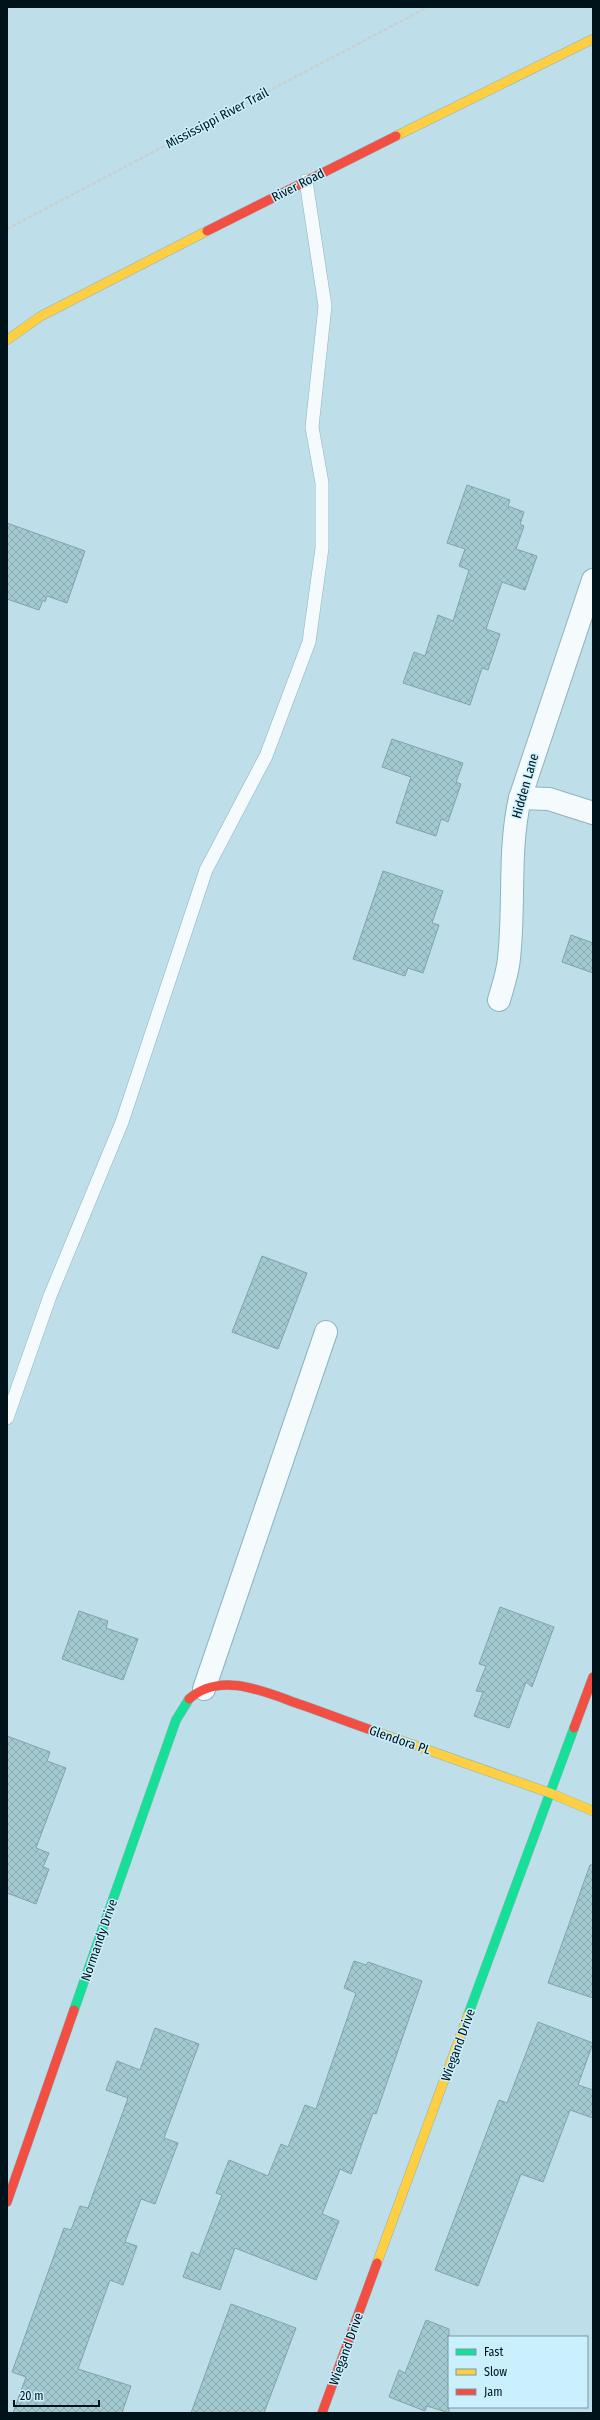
<svg xmlns="http://www.w3.org/2000/svg" width="600" height="2420" viewBox="0 0 600 2420" font-family="'Fira Sans Condensed',sans-serif">
  <defs>
    <pattern id="building-cross-hatch" width="8" height="8" patternUnits="userSpaceOnUse"><rect width="8" height="8" fill="#a2c9cf"/><path d="M0 0l8 8M0 8l8-8" fill="none" stroke="#8aacb1"/></pattern>
  </defs>
  <rect width="100%" height="100%" fill="#bedee9"/>
  <g fill="url(#building-cross-hatch)" stroke="#82a3a9">
    <path d="M 467,485 L 510,500 L 508,506 L 524,512 L 520,524 L 524,526 L 516,549 L 537,556 L 525,590 L 502,582 L 486,629 L 500,634 L 488,670 L 482,668 L 470,705 L 403,683 L 414,652 L 425,656 L 438,615 L 453,621 L 469,570 L 459,566 L 465,549 L 447,543 Z"/>
    <path d="M 7,523 L 85,551 L 67,603 L 47,596 L 45,602 L 43,600 L 39,610 L 7,599 Z"/>
    <path d="M 392,739 L 463,763 L 456,782 L 461,784 L 448,822 L 441,819 L 436,836 L 396,823 L 411,777 L 382,767 Z"/>
    <path d="M 383,871 L 443,891 L 432,923 L 439,925 L 423,973 L 408,968 L 405,976 L 353,959 Z"/>
    <path d="M 571,935 L 593,943 L 593,973 L 562,962 Z"/>
    <path d="M 262,1256 L 307,1273 L 278,1349 L 232,1332 Z"/>
    <path d="M 500,1607 L 554,1627 L 532,1687 L 526,1682 L 509,1728 L 474,1716 L 483,1692 L 476,1691 L 486,1666 L 479,1664 Z"/>
    <path d="M 79,1611 L 108,1621 L 106,1628 L 138,1639 L 123,1680 L 62,1659 Z"/>
    <path d="M 7,1736 L 50,1752 L 47,1761 L 66,1768 L 36,1848 L 49,1853 L 43,1867 L 49,1869 L 36,1904 L 7,1893 Z"/>
    <path d="M 590,1865 L 593,1865 L 593,1998 L 548,1983 Z"/>
    <path d="M 354,1961 L 366,1965 L 368,1962 L 422,1981 L 376,2114 L 373,2113 L 351,2174 L 340,2169 L 322,2214 L 339,2221 L 316,2280 L 235,2248 L 220,2290 L 183,2277 L 192,2252 L 199,2255 L 222,2195 L 216,2193 L 229,2160 L 268,2176 L 281,2144 L 288,2147 L 305,2105 L 316,2109 L 356,1993 L 344,1988 Z"/>
    <path d="M 538,2022 L 593,2043 L 578,2085 L 593,2090 L 593,2118 L 570,2110 L 543,2182 L 521,2174 L 478,2286 L 435,2270 L 499,2100 L 507,2103 Z"/>
    <path d="M 155,2028 L 199,2044 L 164,2138 L 178,2143 L 155,2204 L 141,2199 L 125,2242 L 137,2246 L 123,2285 L 110,2280 L 78,2369 L 131,2386 L 122,2413 L 13,2413 L 26,2377 L 12,2372 L 64,2228 L 71,2230 L 80,2206 L 88,2208 L 128,2098 L 106,2090 L 117,2061 L 140,2070 Z"/>
    <path d="M 231,2304 L 296,2328 L 264,2413 L 191,2413 Z"/>
    <path d="M 426,2320 L 449,2329 L 449,2413 L 427,2406 L 425,2411 L 389,2397 L 399,2370 L 405,2373 Z"/>
  </g>
  <g fill="none" stroke-linecap="round" stroke-linejoin="round">
    <defs>
      <path id="lane" d="M 7,1418 L 50,1296 L 122,1122 L 206,870 L 266,756 L 309,642 L 322,548 L 322,483 L 312,427 L 325,306 L 306,181"/>
      <g id="street">
        <path d="M 520,798 L 549,799 L 593,813"/>
        <path d="M 499,1000 C 503,986 508,972 509,958 C 515,904 508,851 520,798 L 593,580"/>
        <path d="M 204,1689 L 326,1332"/>
      </g>
      <g id="fast">
        <path d="M 74,2010 L 176,1720 L 189,1699"/>
        <path d="M 468,2015 L 574,1728"/>
      </g>
      <g id="slow">
        <path d="M 396,136 L 593,39"/>
        <path d="M 7,340 L 41,316 L 207,231"/>
        <path d="M 371,1730 L 550,1793 L 593,1811"/>
        <path d="M 377,2263 L 468,2015"/>
      </g>
      <g id="jam">
        <path d="M 207,231 L 396,136"/>
        <path d="M 189,1699 C 221,1670 267,1693 302,1705 C 325,1713 348,1722 371,1730"/>
        <path d="M 574,1728 L 593,1677"/>
        <path d="M 7,2202 L 74,2010"/>
        <path d="M 322,2413 L 377,2263"/>
      </g>
    </defs>
    <use href="#lane" stroke="#8eb3be" stroke-width="14"/>
    <use href="#street" stroke="#8eb3be" stroke-width="24"/>
    <use href="#fast" stroke="#8eb3be" stroke-width="10"/>
    <use href="#slow" stroke="#8eb3be" stroke-width="10"/>
    <use href="#jam" stroke="#8eb3be" stroke-width="10"/>
    <path stroke="#c6d0d3" stroke-width="2.5" stroke-dasharray="4 2" stroke-linecap="butt" d="M 7,229 L 428,7"/>
    <use href="#lane" stroke="#f5fafc" stroke-width="13"/>
    <use href="#street" stroke="#f5fafc" stroke-width="22"/>
    <use href="#fast" stroke="#16e098" stroke-width="9"/>
    <use href="#slow" stroke="#ffcf43" stroke-width="9"/>
    <use href="#jam" stroke="#f24e42" stroke-width="9"/>
  </g>
  <g text-anchor="middle" dominant-baseline="central" stroke-width="3" stroke-linejoin="round" paint-order="stroke">
    <g font-size="13" fill="#00131a" stroke="#caf0fe">
      <text transform="translate(217 118) rotate(-28)">Mississippi River Trail</text>
      <text transform="translate(298 185) rotate(-27)">River Road</text>
      <text transform="translate(525 786) rotate(-74)">Hidden Lane</text>
      <text transform="translate(400 1740) rotate(19)">Glendora PL</text>
      <text transform="translate(99 1940) rotate(-71)">Normandy Drive</text>
      <text transform="translate(458 2045) rotate(-70)">Wiegand Drive</text>
      <text transform="translate(346 2349) rotate(-70)">Wiegand Drive</text>
    </g>
  </g>
  <rect width="600" height="2420" fill="none" stroke="#00131a" stroke-width="16"/>
  <rect x="448" y="2336" width="140" height="72" fill="#caf0fe" stroke="#7998a3"/>
  <rect x="456" y="2349" width="20" height="6" fill="#16e098" stroke="#7998a3"/>
  <text x="484" y="2356" font-size="12" fill="#00131a">Fast</text>
  <rect x="456" y="2369" width="20" height="6" fill="#ffcf43" stroke="#7998a3"/>
  <text x="484" y="2376" font-size="12" fill="#00131a">Slow</text>
  <rect x="456" y="2389" width="20" height="6" fill="#f24e42" stroke="#7998a3"/>
  <text x="484" y="2396" font-size="12" fill="#00131a">Jam</text>
  <path d="M14 2400v6h85v-6" fill="none" stroke="#00131a" stroke-width="2"/>
  <text x="20" y="2400" font-size="12" fill="#00131a" stroke="#caf0fe" stroke-width="3" paint-order="stroke">20 m</text>
</svg>
